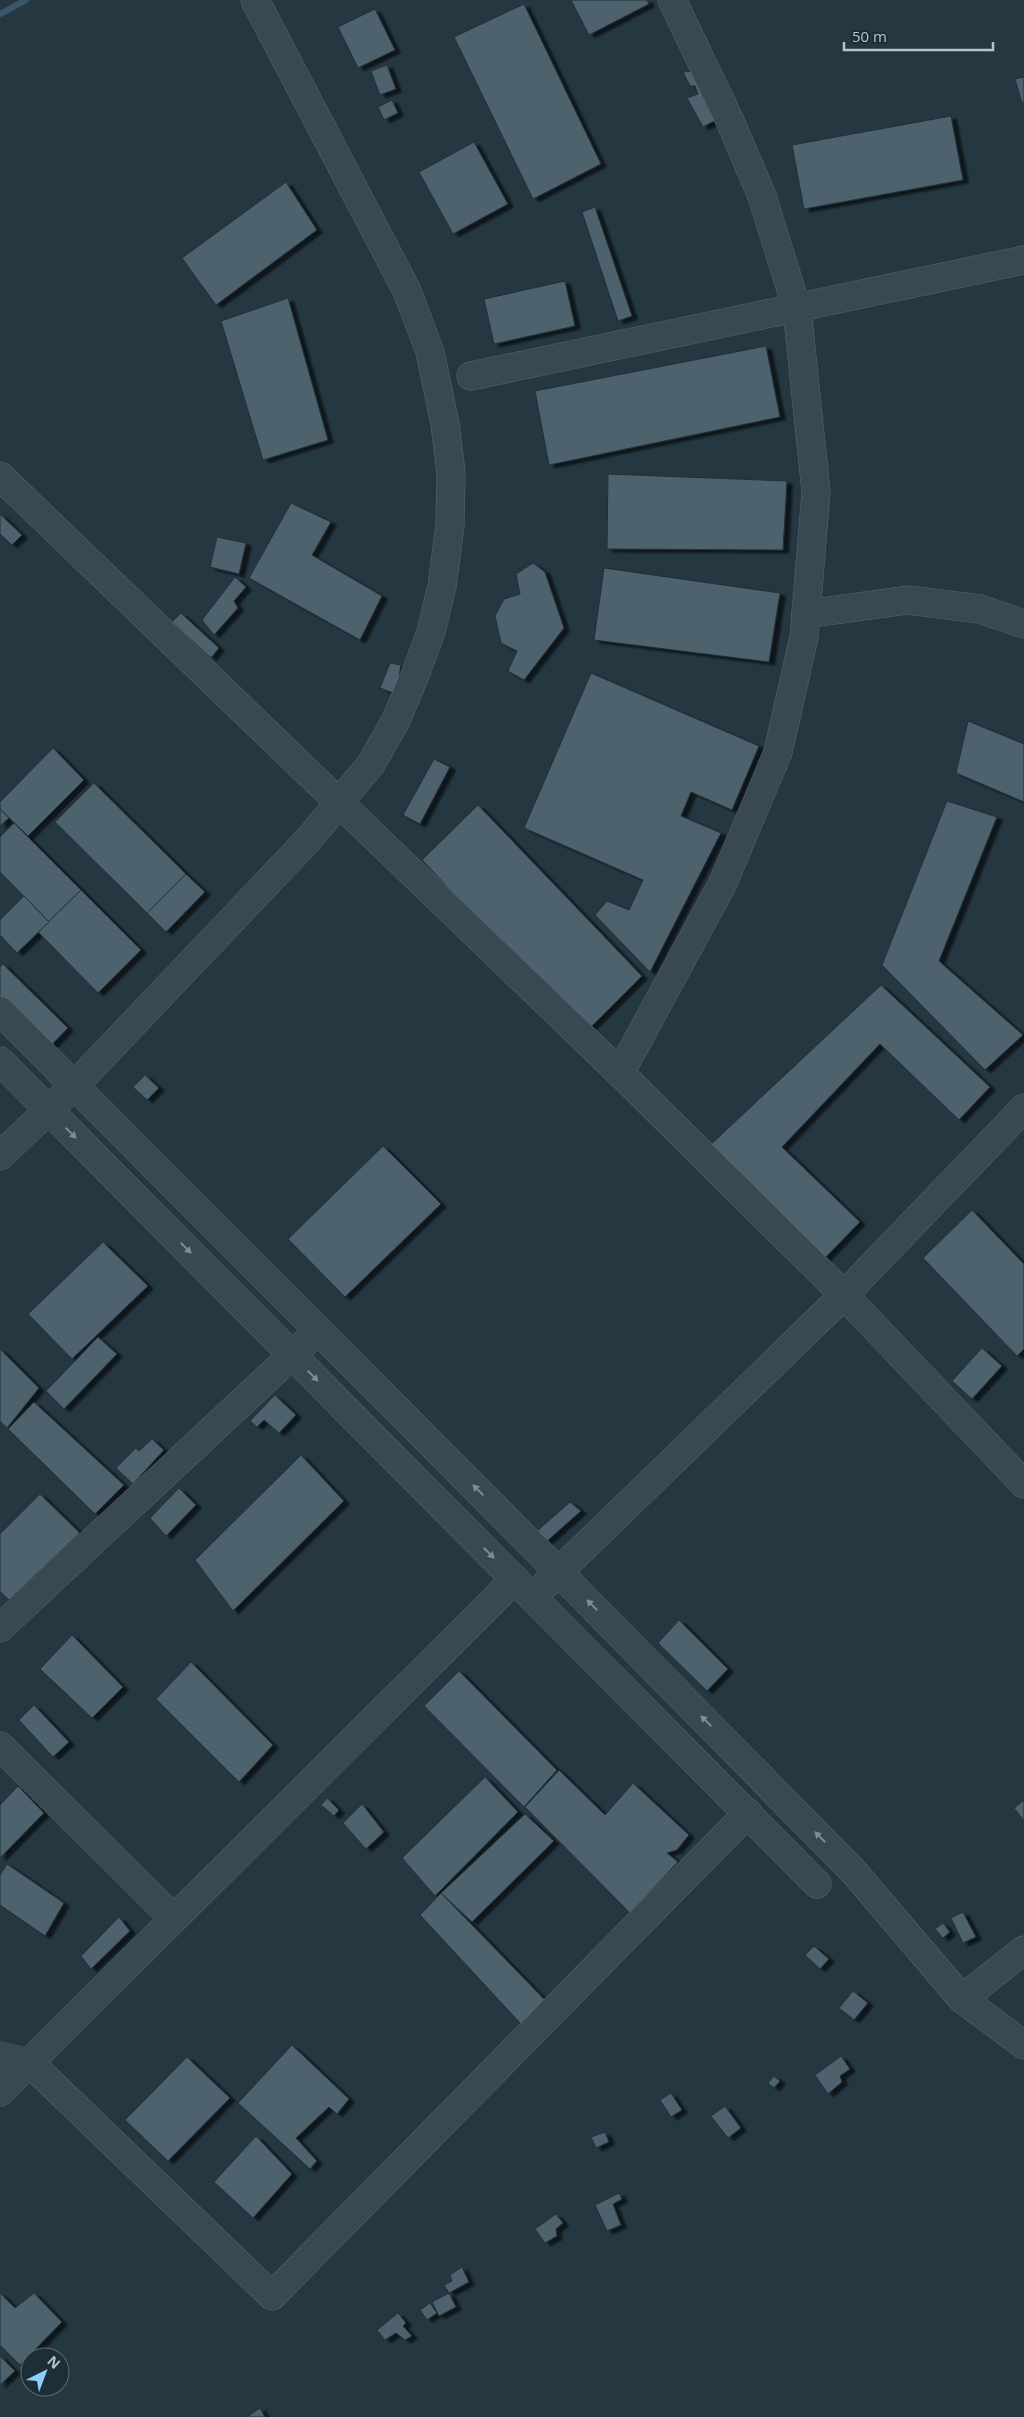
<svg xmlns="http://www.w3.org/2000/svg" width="1024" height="2417" viewBox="0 0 1024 2417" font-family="'Open Sans',sans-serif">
  <defs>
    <filter id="shadow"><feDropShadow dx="5.5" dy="3" stdDeviation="1" flood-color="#0009"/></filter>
  </defs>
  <rect width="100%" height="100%" fill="#253842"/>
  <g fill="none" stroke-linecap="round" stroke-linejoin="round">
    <path stroke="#38576a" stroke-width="6" d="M 0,14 L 26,0"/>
  </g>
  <g fill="#4d626d" stroke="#203039" filter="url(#shadow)">
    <path d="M 571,0 L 647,0 L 649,4 L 589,35 Z"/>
    <path d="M 524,4 L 601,164 L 533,199 L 454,37 Z"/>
    <path d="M 375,9 L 395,50 L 358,68 L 338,27 Z"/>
    <path d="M 387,65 L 396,89 L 380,95 L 371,71 Z"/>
    <path d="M 694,71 L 718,119 L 703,127 L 687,98 L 698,94 L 695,86 L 690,86 L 683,72 Z"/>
    <path d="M 1024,77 L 1024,103 L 1022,103 L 1015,79 Z"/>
    <path d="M 392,100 L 398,113 L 384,120 L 378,107 Z"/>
    <path d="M 951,116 L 963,180 L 804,209 L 792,145 Z"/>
    <path d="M 474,142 L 508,204 L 453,234 L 419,172 Z"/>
    <path d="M 286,182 L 317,230 L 216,305 L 182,258 Z"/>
    <path d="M 595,207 L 632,316 L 618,321 L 582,212 Z"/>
    <path d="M 565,281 L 575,326 L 494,344 L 484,299 Z"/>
    <path d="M 288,298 L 328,440 L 263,460 L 221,321 Z"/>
    <path d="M 766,346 L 780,417 L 549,465 L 535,391 Z"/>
    <path d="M 608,474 L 787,481 L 783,550 L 607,549 Z"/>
    <path d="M 291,503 L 331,522 L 312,555 L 382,596 L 360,640 L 249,578 Z"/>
    <path d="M 0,514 L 22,535 L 12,545 L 0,534 Z"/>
    <path d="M 217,537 L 246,543 L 239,574 L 210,567 Z"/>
    <path d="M 533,563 L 545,572 L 564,628 L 524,680 L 508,671 L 517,651 L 501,643 L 495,616 L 504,599 L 520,594 L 516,574 Z"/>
    <path d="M 604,568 L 780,593 L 769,662 L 594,640 Z"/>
    <path d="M 235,577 L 246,587 L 234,601 L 238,608 L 214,635 L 202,620 Z"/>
    <path d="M 181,613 L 219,648 L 211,658 L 172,622 Z"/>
    <path d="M 390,663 L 401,665 L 396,694 L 380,688 Z"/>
    <path d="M 591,673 L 759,746 L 732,810 L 691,792 L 681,816 L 721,833 L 650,972 L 595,915 L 607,901 L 629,910 L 643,880 L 524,828 Z"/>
    <path d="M 968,721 L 1024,744 L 1024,802 L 956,773 Z"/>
    <path d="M 53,748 L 84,780 L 28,836 L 0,809 L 0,802 Z"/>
    <path d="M 434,759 L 450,767 L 420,824 L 403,815 Z"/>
    <path d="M 94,783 L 186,874 L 147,913 L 55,822 Z"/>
    <path d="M 947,801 L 997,817 L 939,961 L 1023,1035 L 985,1070 L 882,965 Z"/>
    <path d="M 478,805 L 642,976 L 585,1033 L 422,860 Z"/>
    <path d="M 0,809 L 9,818 L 0,826 Z"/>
    <path d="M 14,823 L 81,890 L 49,922 L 0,872 L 0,837 Z"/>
    <path d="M 186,874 L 205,892 L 166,932 L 147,913 Z"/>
    <path d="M 81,890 L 141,950 L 98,993 L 38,932 Z"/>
    <path d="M 24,896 L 49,922 L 17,953 L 0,935 L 0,920 Z"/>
    <path d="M 3,964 L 68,1028 L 41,1056 L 0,1016 L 0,967 Z"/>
    <path d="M 881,985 L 990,1087 L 959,1120 L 880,1044 L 782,1147 L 860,1222 L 823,1260 L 707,1148 Z"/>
    <path d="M 145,1075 L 159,1088 L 147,1100 L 133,1087 Z"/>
    <path d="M 383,1146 L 441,1204 L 345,1297 L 288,1239 Z"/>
    <path d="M 972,1210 L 1024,1264 L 1024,1349 L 1017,1356 L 923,1258 Z"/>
    <path d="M 103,1242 L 148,1286 L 72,1359 L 28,1314 Z"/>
    <path d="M 98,1337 L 117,1354 L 64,1409 L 46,1391 Z"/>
    <path d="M 982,1348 L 1002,1366 L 972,1399 L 952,1381 Z"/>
    <path d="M 0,1349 L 39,1388 L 7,1428 L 0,1421 Z"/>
    <path d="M 275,1395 L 296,1415 L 279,1433 L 264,1420 L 257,1427 L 250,1421 Z"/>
    <path d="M 34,1402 L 124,1485 L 95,1514 L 8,1429 Z"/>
    <path d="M 152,1439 L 164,1450 L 133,1484 L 116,1468 L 136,1448 L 139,1451 Z"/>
    <path d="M 301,1455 L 344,1501 L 233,1611 L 195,1560 Z"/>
    <path d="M 179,1488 L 196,1505 L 166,1536 L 150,1518 Z"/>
    <path d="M 40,1494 L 80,1533 L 9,1600 L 0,1591 L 0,1534 Z"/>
    <path d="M 570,1502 L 581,1511 L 546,1542 L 537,1531 Z"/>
    <path d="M 679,1620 L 728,1669 L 707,1691 L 658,1643 Z"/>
    <path d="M 72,1635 L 123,1687 L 92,1718 L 40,1669 Z"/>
    <path d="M 191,1662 L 273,1745 L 239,1782 L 156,1699 Z"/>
    <path d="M 459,1671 L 557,1770 L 524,1807 L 424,1706 Z"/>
    <path d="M 34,1705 L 69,1742 L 53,1757 L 19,1720 Z"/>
    <path d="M 559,1770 L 605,1815 L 633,1783 L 689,1835 L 677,1850 L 667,1853 L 678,1862 L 630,1913 L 525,1807 Z"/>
    <path d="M 485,1777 L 518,1812 L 435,1896 L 402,1858 Z"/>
    <path d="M 18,1786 L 44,1813 L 0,1858 L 0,1805 Z"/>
    <path d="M 327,1798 L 339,1810 L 334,1816 L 321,1805 Z"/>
    <path d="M 1024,1800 L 1024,1821 L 1014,1808 Z"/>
    <path d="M 362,1804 L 384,1832 L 366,1849 L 343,1823 Z"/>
    <path d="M 525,1814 L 554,1841 L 472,1922 L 441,1893 Z"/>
    <path d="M 7,1864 L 64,1903 L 45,1936 L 0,1905 L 0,1875 Z"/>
    <path d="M 441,1893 L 546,2001 L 521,2024 L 420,1915 Z"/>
    <path d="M 963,1912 L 976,1937 L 963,1943 L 951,1918 Z"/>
    <path d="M 119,1917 L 130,1931 L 91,1969 L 81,1956 Z"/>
    <path d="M 943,1923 L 950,1932 L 943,1938 L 935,1929 Z"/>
    <path d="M 814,1946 L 829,1959 L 820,1969 L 805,1955 Z"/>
    <path d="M 853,1991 L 868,2003 L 854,2020 L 839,2008 Z"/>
    <path d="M 292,2045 L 349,2099 L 337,2114 L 329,2107 L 296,2138 L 317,2161 L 310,2169 L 238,2103 Z"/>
    <path d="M 841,2056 L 850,2069 L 840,2076 L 842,2082 L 828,2094 L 815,2075 Z"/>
    <path d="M 187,2057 L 230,2098 L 168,2161 L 125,2120 Z"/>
    <path d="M 774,2076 L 780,2081 L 774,2088 L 768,2083 Z"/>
    <path d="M 671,2093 L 682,2110 L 671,2117 L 660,2100 Z"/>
    <path d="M 725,2106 L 741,2128 L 728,2138 L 711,2116 Z"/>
    <path d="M 605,2132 L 609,2142 L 596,2148 L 591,2137 Z"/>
    <path d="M 256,2136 L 292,2174 L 253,2218 L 214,2182 Z"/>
    <path d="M 619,2193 L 622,2199 L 613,2204 L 621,2225 L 607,2231 L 595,2205 Z"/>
    <path d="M 556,2214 L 563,2223 L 556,2229 L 557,2236 L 545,2243 L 535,2229 Z"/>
    <path d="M 462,2267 L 469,2282 L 449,2293 L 444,2285 L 452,2281 L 450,2275 Z"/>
    <path d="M 0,2293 L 15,2308 L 34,2293 L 62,2322 L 20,2365 L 0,2345 Z"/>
    <path d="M 449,2293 L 456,2307 L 439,2316 L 432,2302 Z"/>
    <path d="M 430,2303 L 437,2313 L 427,2320 L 420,2310 Z"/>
    <path d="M 398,2313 L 406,2323 L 403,2326 L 412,2336 L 405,2340 L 396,2333 L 385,2340 L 377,2330 Z"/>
    <path d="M 0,2356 L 15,2371 L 0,2385 Z"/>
    <path d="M 260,2408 L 265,2417 L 247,2417 Z"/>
  </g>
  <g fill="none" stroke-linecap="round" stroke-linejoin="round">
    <defs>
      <g id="minor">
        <path d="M 471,376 L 1024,260"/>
        <path d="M 0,476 L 620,1073 L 844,1295 L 1024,1484"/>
        <path d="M 806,614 L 908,600 L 980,609 L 1024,624"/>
        <path d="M 0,1011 L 541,1554 L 854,1872 L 962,1999 L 1024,2045"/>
        <path d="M 0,1061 L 817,1884"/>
        <path d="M 620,1073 L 723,883 L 778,752 L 804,637 L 816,492 L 797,309 L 762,196 L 730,121 L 672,0"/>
        <path d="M 0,1156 L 75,1085 L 308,840 L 371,764 L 396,720 L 415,675 L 431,632 L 442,586 L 450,525 L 451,472 L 445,424 L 430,352 L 407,291 L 255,0"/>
        <path d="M 546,1584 L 844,1295 L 1024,1108"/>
        <path d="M 0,1628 L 305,1343"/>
        <path d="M 0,1746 L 173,1918"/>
        <path d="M 962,1999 L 1024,1950"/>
        <path d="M 0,2056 L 30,2063 L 272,2296 L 748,1813"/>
        <path d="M 0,2092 L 515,1579"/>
      </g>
    </defs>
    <use href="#minor" stroke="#57666f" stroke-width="29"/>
    <use href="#minor" stroke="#394952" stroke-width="28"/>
  </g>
  <defs><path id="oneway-solid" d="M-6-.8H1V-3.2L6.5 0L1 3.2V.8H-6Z" transform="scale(1.25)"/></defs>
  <g fill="#7e8c95">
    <use href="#oneway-solid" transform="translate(71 1133) rotate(45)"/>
    <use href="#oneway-solid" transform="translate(186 1248) rotate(45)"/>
    <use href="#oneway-solid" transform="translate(313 1376) rotate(45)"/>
    <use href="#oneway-solid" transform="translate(478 1490) rotate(-135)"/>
    <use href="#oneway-solid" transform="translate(489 1553) rotate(45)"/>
    <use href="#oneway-solid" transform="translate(592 1605) rotate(-135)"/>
    <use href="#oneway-solid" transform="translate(706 1721) rotate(-135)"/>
    <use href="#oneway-solid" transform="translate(820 1837) rotate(-135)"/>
  </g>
  <g transform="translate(45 2372) rotate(42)"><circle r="24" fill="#1e2e37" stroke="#5b6a73"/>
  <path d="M0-4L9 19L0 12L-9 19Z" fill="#8acffd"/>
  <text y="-8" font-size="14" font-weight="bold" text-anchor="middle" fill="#b6c3cc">N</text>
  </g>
  <path d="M844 42v8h149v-8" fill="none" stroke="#b6c3cc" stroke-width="2.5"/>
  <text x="852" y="42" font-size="15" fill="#b6c3cc" stroke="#1e2e37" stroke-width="4" paint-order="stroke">50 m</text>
</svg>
